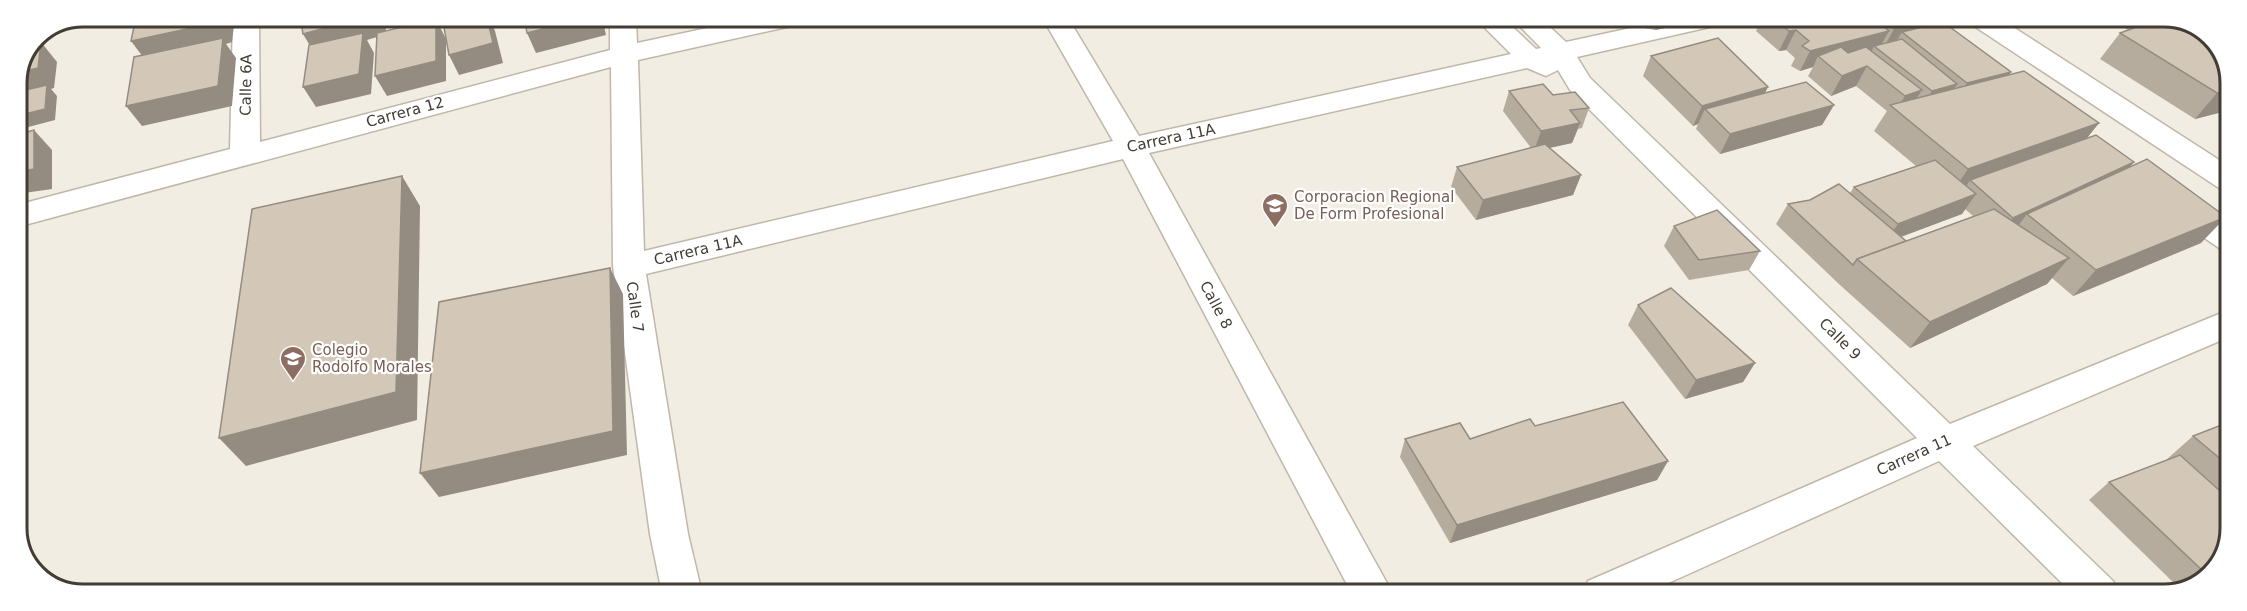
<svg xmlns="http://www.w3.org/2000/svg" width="2247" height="611" viewBox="0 0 2247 611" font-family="'DejaVu Sans',sans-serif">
  <rect width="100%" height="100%" fill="#f2ede2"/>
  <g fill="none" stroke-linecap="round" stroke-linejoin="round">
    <defs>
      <g id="street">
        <path d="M 233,17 L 259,17 L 260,142 L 610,50 L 610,17 L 636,17 L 637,43 L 759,17 L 809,17 L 805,23 L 638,60 L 644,251 L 1113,141 L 1042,17 L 1068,18 L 1139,136 L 1511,54 L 1475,18 L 1503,18 L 1536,49 L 1541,48 L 1512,18 L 1540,18 L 1566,42 L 1677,18 L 1727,18 L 1723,24 L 1577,57 L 1590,78 L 1950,424 L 2229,310 L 2229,337 L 1973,446 L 2113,581 L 2119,594 L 2073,594 L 1939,461 L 1644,594 L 1582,594 L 1588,581 L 1917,438 L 1570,90 L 1558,70 L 1546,76 L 1527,68 L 1149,153 L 1393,594 L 1352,594 L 1123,159 L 646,274 L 688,534 L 702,593 L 662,593 L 650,534 L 613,266 L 611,67 L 17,227 L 17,205 L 230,149 Z"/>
        <path d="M 1967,18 L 1999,18 L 2230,167 L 2230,191 L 2219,188 L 1971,24 Z"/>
        <path d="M 2177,192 L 2188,195 L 2230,224 L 2230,251 L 2219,248 L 2166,211 L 2162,203 L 2166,195 Z"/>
      </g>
    </defs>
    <use href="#street" stroke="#c0b7a8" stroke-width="3"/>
    <use href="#street" fill="#fff" fill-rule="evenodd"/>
  </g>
  <g fill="#b5ac9d" fill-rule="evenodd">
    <path d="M 1624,18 L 1683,18 L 1673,20 L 1670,27 L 1655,30 L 1633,26 Z"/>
    <path d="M 1762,18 L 1937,18 L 1933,24 L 2009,75 L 2099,123 L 2087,138 L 2134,162 L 2130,167 L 2201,243 L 2073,296 L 2052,278 L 2047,284 L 1910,348 L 1840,285 L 1776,224 L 1788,204 L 1850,193 L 1854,187 L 1916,166 L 1874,131 L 1887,111 L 1856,86 L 1831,96 L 1808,76 L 1813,67 L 1800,71 L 1791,66 L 1795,58 L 1786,50 L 1779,51 L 1756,31 ZM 1965,209 L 1973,216 L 1906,241 L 1901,237 L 1962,214 Z"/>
    <path d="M 2058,19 L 2086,19 L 2068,25 Z"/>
    <path d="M 2109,19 L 2181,19 L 2230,78 L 2230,110 L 2195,119 L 2100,59 L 2120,33 L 2128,30 Z"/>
    <path d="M 1651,56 L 1765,93 L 1834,105 L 1822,125 L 1720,154 L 1696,129 L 1698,124 L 1693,126 L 1643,76 Z"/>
    <path d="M 1509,91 L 1553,95 L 1589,108 L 1582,128 L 1578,129 L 1572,143 L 1550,148 L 1581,175 L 1573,195 L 1476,220 L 1451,187 L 1457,167 L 1531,148 L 1503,111 Z"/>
    <path d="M 1674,226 L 1760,251 L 1749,270 L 1689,280 L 1664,246 Z"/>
    <path d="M 1638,305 L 1755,363 L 1743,382 L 1685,399 L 1628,325 Z"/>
    <path d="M 2229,422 L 2228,545 L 2207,577 L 2179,588 L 2089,500 L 2109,482 L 2166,460 L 2193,436 Z"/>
    <path d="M 1535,426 L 1668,461 L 1657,480 L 1450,543 L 1400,457 L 1405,439 L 1470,439 Z"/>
  </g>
  <g fill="#948c80">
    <path d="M 125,17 L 169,17 L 132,26 Z"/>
    <path d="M 220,17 L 235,17 L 232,42 L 226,44 L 236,58 L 232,106 L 142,126 L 126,106 L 146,61 L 131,41 Z"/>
    <path d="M 366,17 L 383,17 L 387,34 L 367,40 L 374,53 L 371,94 L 316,107 L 303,87 L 315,54 L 303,34 Z"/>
    <path d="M 487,17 L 489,17 L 495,31 L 503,63 L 459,75 L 449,55 Z"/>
    <path d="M 590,17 L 602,17 L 606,35 L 536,53 L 527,33 Z"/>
    <path d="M 1660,18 L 1683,18 L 1673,20 L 1670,27 L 1655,30 Z"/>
    <path d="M 1934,18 L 1937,18 L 1925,37 L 1902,32 L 1894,46 L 1883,49 L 1894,29 Z"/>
    <path d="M 436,19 L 446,39 L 446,81 L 387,96 L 375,76 Z"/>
    <path d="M 2073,19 L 2086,19 L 2068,25 Z"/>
    <path d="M 2150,19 L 2167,19 L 2137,35 Z"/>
    <path d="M 1796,30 L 1786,50 L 1779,51 L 1789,31 Z"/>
    <path d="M 1889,31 L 1879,49 L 1874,46 L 1871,53 L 1818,56 L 1813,67 L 1800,71 L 1810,51 Z"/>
    <path d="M 41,42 L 57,62 L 54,88 L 51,89 L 57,96 L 55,120 L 17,130 L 16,82 L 21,72 Z"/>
    <path d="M 1867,66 L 1856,86 L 1831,96 L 1842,76 Z"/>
    <path d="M 2011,72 L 1997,92 L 1954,103 L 1967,83 Z"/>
    <path d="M 1957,84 L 1944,104 L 1920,111 L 1932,91 Z"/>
    <path d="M 1768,87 L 1758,107 L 1705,109 L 1698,124 L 1693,126 L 1702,106 Z"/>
    <path d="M 1922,90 L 1909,110 L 1896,110 L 1905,96 Z"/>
    <path d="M 2230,90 L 2230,110 L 2195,119 L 2217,93 Z"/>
    <path d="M 1834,105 L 1822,125 L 1720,154 L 1730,134 Z"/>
    <path d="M 1580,123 L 1572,143 L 1534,151 L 1541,131 Z"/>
    <path d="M 2099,123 L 2078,149 L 1970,180 L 1964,190 L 1950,195 L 1968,169 Z"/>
    <path d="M 34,130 L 52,150 L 52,189 L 17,194 L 17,172 Z"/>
    <path d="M 2134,162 L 2118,182 L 2027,214 L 2015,230 L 1997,238 L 2013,218 Z"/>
    <path d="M 1581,175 L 1573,195 L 1476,220 L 1483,200 Z"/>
    <path d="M 402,176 L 420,206 L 417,420 L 246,466 L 219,438 Z"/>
    <path d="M 1976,194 L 1962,214 L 1884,243 L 1898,224 Z"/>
    <path d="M 2226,217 L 2201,243 L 2073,296 L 2096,270 Z"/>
    <path d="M 2069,258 L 2047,284 L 1910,348 L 1930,322 Z"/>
    <path d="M 610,268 L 623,294 L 627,455 L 439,497 L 420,473 Z"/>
    <path d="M 1755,363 L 1743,382 L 1685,399 L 1696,380 Z"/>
    <path d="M 1668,461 L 1657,480 L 1450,543 L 1457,525 Z"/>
    <path d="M 2214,566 L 2207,577 L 2179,588 L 2203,571 Z"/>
  </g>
  <g fill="#d3c8b7" stroke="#948c80" stroke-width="1.5">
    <path d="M 136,17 L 220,17 L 219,22 L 131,41 Z"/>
    <path d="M 300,17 L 366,17 L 303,34 Z"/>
    <path d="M 463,17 L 487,17 L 493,43 L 449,55 L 443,22 Z"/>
    <path d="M 524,17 L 590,17 L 527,33 Z"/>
    <path d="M 1774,18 L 1872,18 L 1889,31 L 1810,51 L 1802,46 L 1809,41 L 1796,30 L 1789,31 Z"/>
    <path d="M 1881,18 L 1934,18 L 1894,29 Z"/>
    <path d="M 436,19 L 436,61 L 375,76 L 377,33 Z"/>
    <path d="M 2159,19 L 2181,19 L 2214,39 L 2230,78 L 2230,90 L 2217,93 L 2120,33 Z"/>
    <path d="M 1943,22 L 2011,72 L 1967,83 L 1902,32 Z"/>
    <path d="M 363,33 L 359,74 L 303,87 L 309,45 Z"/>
    <path d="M 223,38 L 218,86 L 126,106 L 134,57 Z"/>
    <path d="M 1718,38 L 1768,87 L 1702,106 L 1651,56 Z"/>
    <path d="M 1902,39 L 1957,84 L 1932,91 L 1874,46 Z"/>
    <path d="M 41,42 L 38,68 L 21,72 L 33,44 Z"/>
    <path d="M 1841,47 L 1848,53 L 1866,47 L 1922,90 L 1905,96 L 1867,66 L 1842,76 L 1818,56 Z"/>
    <path d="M 2024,71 L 2099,123 L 1968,169 L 1890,105 Z"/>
    <path d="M 1806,82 L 1834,105 L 1730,134 L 1705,109 Z"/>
    <path d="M 1543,84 L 1553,95 L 1575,92 L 1589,108 L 1570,110 L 1580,123 L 1541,131 L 1509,91 Z"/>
    <path d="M 47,85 L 45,109 L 17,116 L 17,92 Z"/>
    <path d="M 34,130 L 34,169 L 17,172 L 17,135 Z"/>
    <path d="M 2096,135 L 2134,162 L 2013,218 L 1970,180 Z"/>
    <path d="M 1545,144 L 1581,175 L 1483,200 L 1457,167 Z"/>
    <path d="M 2147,159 L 2226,217 L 2096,270 L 2027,214 Z"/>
    <path d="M 1935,160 L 1976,194 L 1898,224 L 1854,187 Z"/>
    <path d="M 402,176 L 396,392 L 219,438 L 252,209 Z"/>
    <path d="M 1839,184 L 1906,241 L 1857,259 L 1853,265 L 1788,204 L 1810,200 Z"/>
    <path d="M 1994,209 L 2069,258 L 1930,322 L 1857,259 Z"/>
    <path d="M 1717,210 L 1760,251 L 1699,260 L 1674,226 Z"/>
    <path d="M 610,268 L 613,431 L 420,473 L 439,302 Z"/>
    <path d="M 1671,288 L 1755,363 L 1696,380 L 1638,305 Z"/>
    <path d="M 1623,402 L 1668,461 L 1457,525 L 1405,439 L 1460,423 L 1470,439 L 1530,419 L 1535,426 Z"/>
    <path d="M 2229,422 L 2229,466 L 2193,436 Z"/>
    <path d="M 2180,455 L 2229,499 L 2228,545 L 2214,566 L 2203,571 L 2109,482 Z"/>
    <path d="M 604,590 L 604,593 L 594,593 Z"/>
  </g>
  <defs>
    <symbol id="school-pin" viewBox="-11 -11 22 30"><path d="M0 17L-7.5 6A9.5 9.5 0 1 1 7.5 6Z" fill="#8d6e63" stroke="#fff"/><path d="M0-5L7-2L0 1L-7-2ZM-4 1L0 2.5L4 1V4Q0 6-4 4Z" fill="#fff"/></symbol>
  </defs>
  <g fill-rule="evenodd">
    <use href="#school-pin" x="1260" y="191" width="30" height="40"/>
    <use href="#school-pin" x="278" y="344" width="30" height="40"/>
  </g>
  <g text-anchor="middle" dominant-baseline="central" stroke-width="4.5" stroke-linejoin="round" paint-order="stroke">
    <g font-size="15" fill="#433c33" stroke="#fff">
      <text transform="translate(246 85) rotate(-89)">Calle 6A</text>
      <text transform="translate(405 112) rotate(-15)">Carrera 12</text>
      <text transform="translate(1171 138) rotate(-12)">Carrera 11A</text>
      <text transform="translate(698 250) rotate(-13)">Carrera 11A</text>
      <text transform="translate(1216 305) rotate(62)">Calle 8</text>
      <text transform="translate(635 307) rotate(82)">Calle 7</text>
      <text transform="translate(1840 339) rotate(45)">Calle 9</text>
      <text transform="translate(1914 455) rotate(-24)">Carrera 11</text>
    </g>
    <g font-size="15" fill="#785e54" stroke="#fff" text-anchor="start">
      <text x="1294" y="197">Corporacion Regional<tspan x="1294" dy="17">De Form Profesional</tspan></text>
      <text x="312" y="350">Colegio<tspan x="312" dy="17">Rodolfo Morales</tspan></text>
    </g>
  </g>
  <path d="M0 0H2247V611H0ZM83 27H2164A56 56 0 0 1 2220 83V528A56 56 0 0 1 2164 584H83A56 56 0 0 1 27 528V83A56 56 0 0 1 83 27Z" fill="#fff" fill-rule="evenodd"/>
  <path fill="none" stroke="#433c33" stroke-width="3" d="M83 27H2164A56 56 0 0 1 2220 83V528A56 56 0 0 1 2164 584H83A56 56 0 0 1 27 528V83A56 56 0 0 1 83 27Z"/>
</svg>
